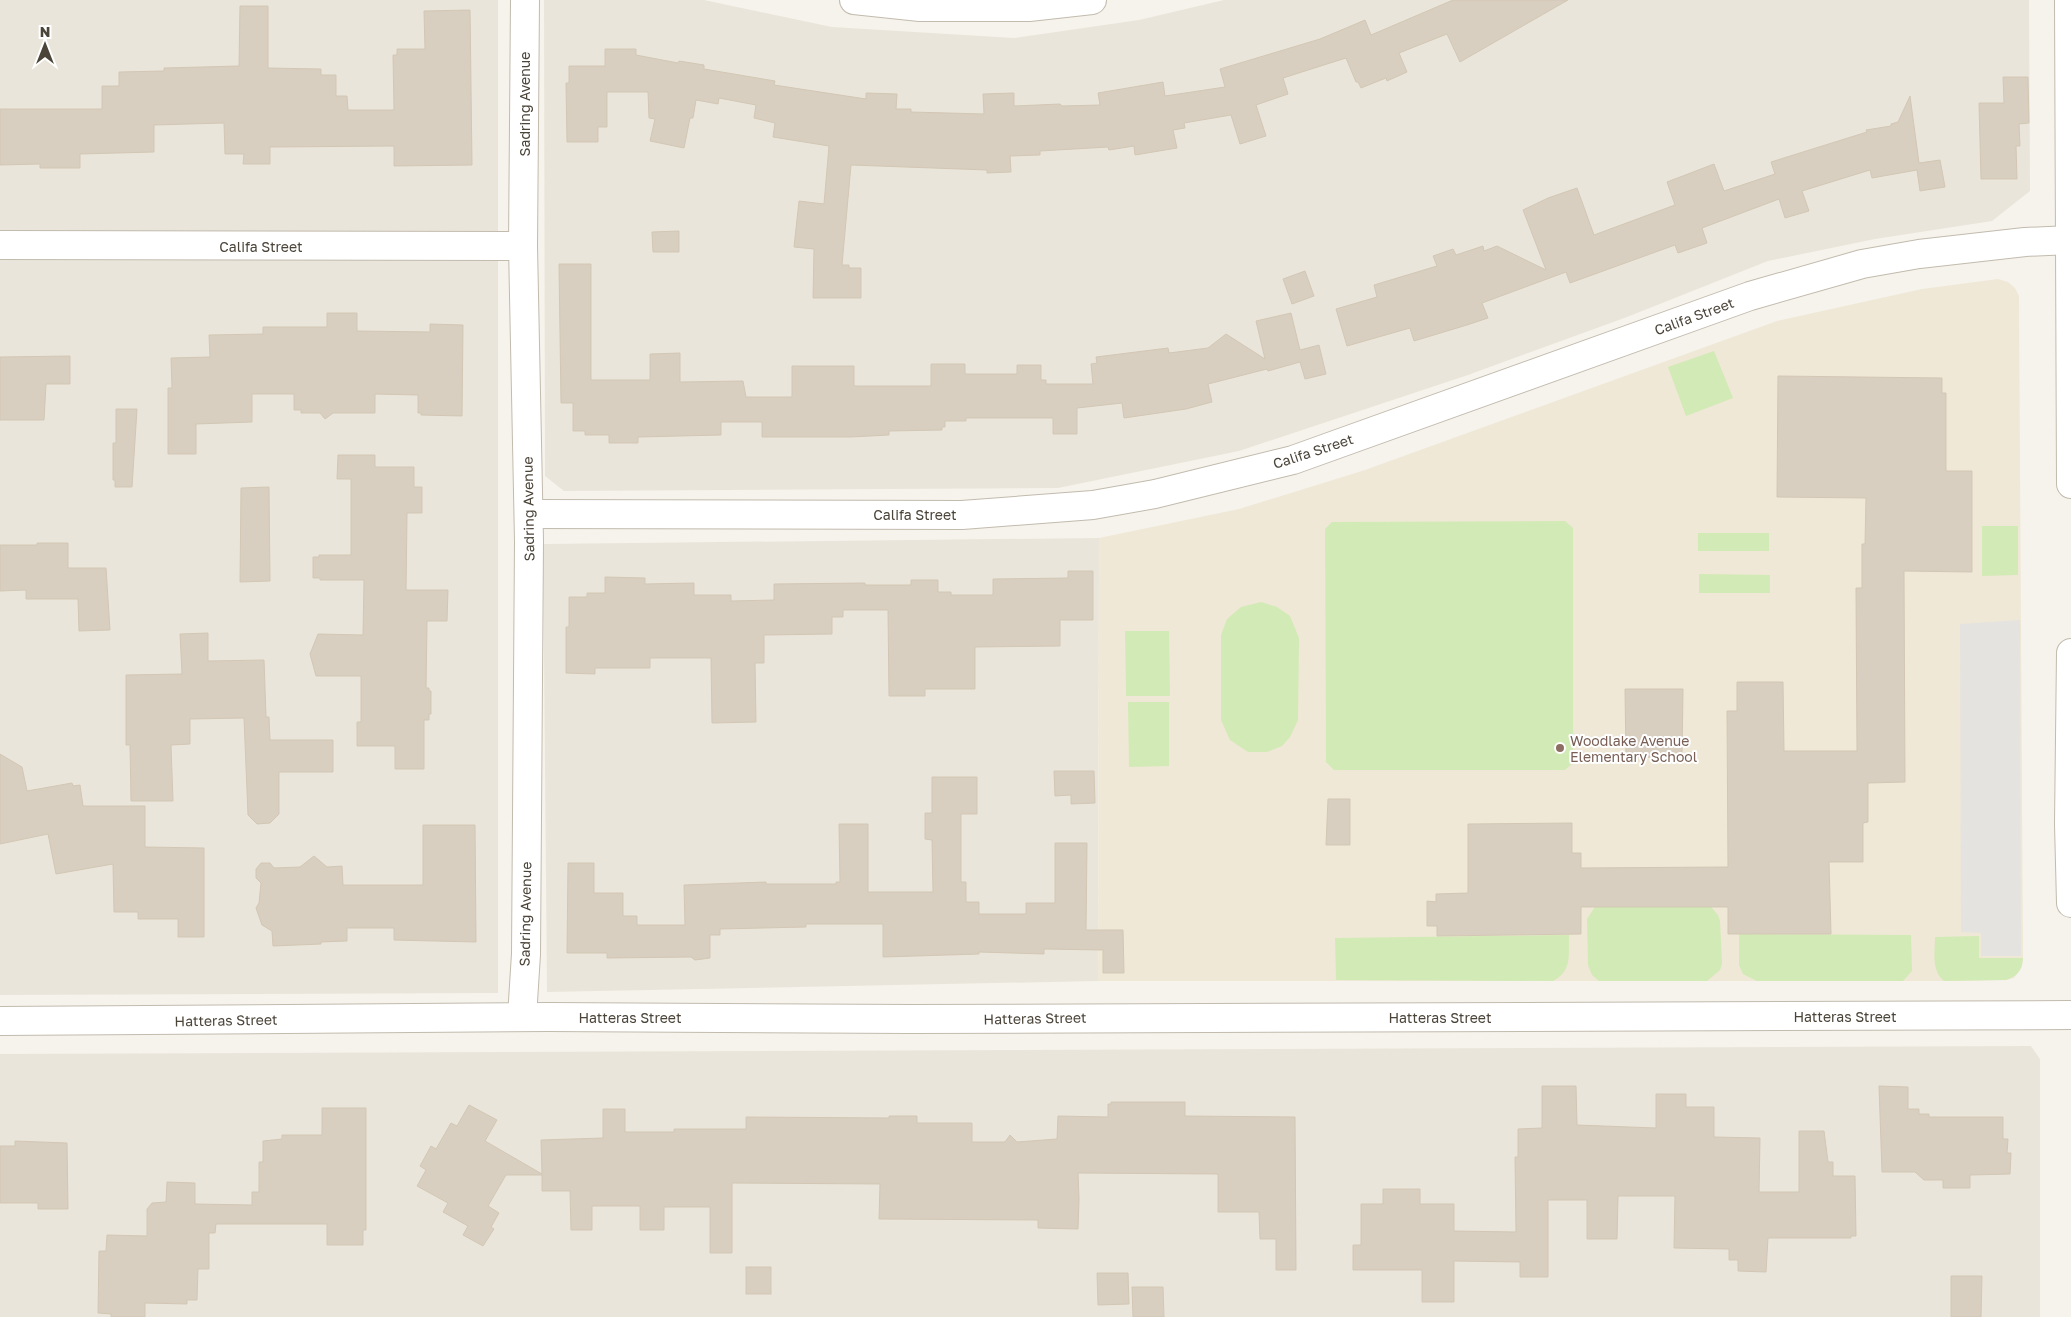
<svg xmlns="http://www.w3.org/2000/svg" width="2071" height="1317" viewBox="0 0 2071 1317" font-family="'Golos Text',sans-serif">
  <rect width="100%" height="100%" fill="#f6f3ec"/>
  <g fill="#eae5da">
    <path d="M 0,0 L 498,0 L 498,993 L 0,995 Z"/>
    <path d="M 544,0 L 704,0 L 832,27 L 1014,38 L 1139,20 L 1224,0 L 2029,0 L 2030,191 L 1992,221 L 1875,239 L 1768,261 L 1627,317 L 1468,375 L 1239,451 L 1058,488 L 564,491 L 545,476 Z"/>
    <path d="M 1099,538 L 1098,981 L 547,992 L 543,544 Z"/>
    <path d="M 2031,1046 L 2040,1059 L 2040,1317 L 0,1317 L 0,1054 Z"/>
  </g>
  <path fill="#efe8d6" d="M 1998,279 L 2008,282 L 2015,288 L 2019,296 L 2023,958 L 2022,967 L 2014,978 L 2006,980 L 1944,981 L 1098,981 L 1099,538 L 1239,509 L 1365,470 L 1777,321 L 1922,289 Z"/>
  <g fill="#d2eab5">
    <path d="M 1714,351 L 1733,398 L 1686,416 L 1668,367 Z"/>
    <path d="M 1565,521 L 1573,528 L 1573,763 L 1565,770 L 1334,770 L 1326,762 L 1325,529 L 1332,522 Z"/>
    <path d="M 1982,526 L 2018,526 L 2018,575 L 1982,576 Z"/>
    <rect x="1698" y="533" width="71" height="18"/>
    <path d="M 1699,574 L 1770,575 L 1770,593 L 1699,593 Z"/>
    <path d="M 1261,602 L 1277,607 L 1290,616 L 1299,638 L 1298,720 L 1290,737 L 1282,746 L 1267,752 L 1248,752 L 1230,740 L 1221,720 L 1221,635 L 1227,619 L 1241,607 Z"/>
    <path d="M 1125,631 L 1169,631 L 1170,696 L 1126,696 Z"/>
    <path d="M 1128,702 L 1169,702 L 1169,766 L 1129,767 Z"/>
    <path d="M 1595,907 L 1711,907 L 1718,915 L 1720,921 L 1722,964 L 1720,970 L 1707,981 L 1599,981 L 1592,975 L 1588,965 L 1587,919 Z"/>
    <path d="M 1739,934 L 1911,935 L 1912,971 L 1903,981 L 1757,981 L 1743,974 L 1739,965 Z"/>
    <path d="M 1569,935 C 1568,955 1573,970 1553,981 L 1336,980 L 1335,938 Z"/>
    <path d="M 1979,936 L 1979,958 L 2023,958 C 2022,970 2018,976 2006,980 L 1944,981 C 1931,970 1935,952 1935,937 Z"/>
  </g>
  <path fill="#e5e3e0" d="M 2020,620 L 2021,956 L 1981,956 L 1981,933 L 1961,932 L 1960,624 Z"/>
  <g fill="#d8cfc1" stroke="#d3c7b4">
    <path d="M 1453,0 L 1568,0 L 1460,62 L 1447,34 L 1399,53 L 1407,72 L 1387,81 L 1386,78 L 1361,88 L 1358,82 L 1356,82 L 1346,58 L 1283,78 L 1288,94 L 1256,105 L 1266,136 L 1240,144 L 1231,115 L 1184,123 L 1185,128 L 1173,130 L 1177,148 L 1135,155 L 1134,146 L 1109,150 L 1108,147 L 1040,151 L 1040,155 L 1010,156 L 1011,172 L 987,173 L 987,170 L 851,165 L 842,265 L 849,265 L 849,268 L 861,268 L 861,298 L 813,298 L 814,249 L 794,247 L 799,201 L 824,204 L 829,146 L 773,137 L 775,123 L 754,118 L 756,105 L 719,98 L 718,104 L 696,100 L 693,118 L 690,118 L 684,148 L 650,141 L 655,119 L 649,118 L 648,92 L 607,92 L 607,127 L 598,127 L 598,142 L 567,142 L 566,83 L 569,83 L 569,66 L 605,66 L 605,49 L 636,49 L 636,55 L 678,63 L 679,61 L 704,65 L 704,69 L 775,81 L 774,85 L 866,99 L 866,93 L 897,94 L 896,109 L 911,109 L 911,112 L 984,114 L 983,94 L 1014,93 L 1014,106 L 1060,104 L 1062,106 L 1100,105 L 1098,93 L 1163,82 L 1165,96 L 1225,87 L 1220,69 L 1320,39 L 1365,20 L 1371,35 Z"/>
    <path d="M 240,6 L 268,6 L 268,68 L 321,69 L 321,75 L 336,75 L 336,96 L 347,96 L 348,110 L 394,110 L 393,55 L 397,55 L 397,49 L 425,49 L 424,11 L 470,10 L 472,165 L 394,166 L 394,146 L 270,147 L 270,164 L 243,164 L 244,154 L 225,154 L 224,123 L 154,125 L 154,152 L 80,154 L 80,168 L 40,168 L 40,164 L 0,165 L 0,109 L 102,109 L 102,86 L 119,86 L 119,72 L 164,71 L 164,68 L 239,66 Z"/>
    <path d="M 2003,77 L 2028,77 L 2029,123 L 2019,124 L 2020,146 L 2016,146 L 2017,179 L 1981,179 L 1979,103 L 2004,103 Z"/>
    <path d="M 1910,96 L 1919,163 L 1940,160 L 1945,187 L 1920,191 L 1917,170 L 1872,178 L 1870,170 L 1802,191 L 1809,211 L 1785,218 L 1779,199 L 1702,228 L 1707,243 L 1678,253 L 1675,245 L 1570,283 L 1566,272 L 1482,303 L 1488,318 L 1467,325 L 1414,341 L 1410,328 L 1347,346 L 1336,309 L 1377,297 L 1374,285 L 1437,266 L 1433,256 L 1453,249 L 1456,255 L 1483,246 L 1484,251 L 1497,246 L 1546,270 L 1523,210 L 1548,198 L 1577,188 L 1594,235 L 1675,205 L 1667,182 L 1714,164 L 1724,191 L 1775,174 L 1771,162 L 1867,132 L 1866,130 L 1891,126 L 1891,124 L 1898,122 Z"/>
    <path d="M 679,231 L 679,252 L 653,252 L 652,232 Z"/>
    <path d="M 559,264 L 591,264 L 591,380 L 650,380 L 650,354 L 680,353 L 680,382 L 743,381 L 746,397 L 792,397 L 792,366 L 854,366 L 854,386 L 931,386 L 931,364 L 965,364 L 965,374 L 1017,374 L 1017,365 L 1041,365 L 1041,380 L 1046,380 L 1046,384 L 1093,384 L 1091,364 L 1097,363 L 1096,357 L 1168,348 L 1169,353 L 1208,348 L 1226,334 L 1265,359 L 1256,321 L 1291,313 L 1300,350 L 1319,345 L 1326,374 L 1305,379 L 1300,362 L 1268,371 L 1267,369 L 1208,384 L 1212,402 L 1186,409 L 1124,418 L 1122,403 L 1077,408 L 1077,434 L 1053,434 L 1053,418 L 966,418 L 966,421 L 945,421 L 945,427 L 942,427 L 942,430 L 889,431 L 889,435 L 850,437 L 762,437 L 762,422 L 721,422 L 721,435 L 638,437 L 638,443 L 609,443 L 609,435 L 585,435 L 585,431 L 573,431 L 573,403 L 561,403 Z"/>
    <path d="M 1305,271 L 1314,296 L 1292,304 L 1283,279 Z"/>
    <path d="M 327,313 L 357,313 L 357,331 L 430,332 L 430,324 L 463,325 L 462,416 L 421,415 L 421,413 L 418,413 L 418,395 L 375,394 L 375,413 L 333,413 L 325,419 L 320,413 L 301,413 L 301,410 L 294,410 L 294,394 L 252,394 L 252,422 L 196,424 L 196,454 L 168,454 L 168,388 L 172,388 L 171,358 L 210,357 L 209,335 L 263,334 L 263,327 L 327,327 Z"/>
    <path d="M 70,356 L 70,384 L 46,384 L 44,420 L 0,420 L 0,357 Z"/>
    <path d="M 1778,376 L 1942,378 L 1942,393 L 1946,393 L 1946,471 L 1972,471 L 1972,572 L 1904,571 L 1905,782 L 1868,783 L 1868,822 L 1863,823 L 1863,862 L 1829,862 L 1831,934 L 1728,934 L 1728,907 L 1581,907 L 1581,934 L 1437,936 L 1437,926 L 1427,926 L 1427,901 L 1436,902 L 1436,894 L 1468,893 L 1468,824 L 1572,823 L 1572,853 L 1581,853 L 1581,868 L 1728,867 L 1727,711 L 1737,711 L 1737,682 L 1783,682 L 1784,751 L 1857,751 L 1856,588 L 1862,588 L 1862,544 L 1865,544 L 1866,498 L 1777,497 Z"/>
    <path d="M 116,409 L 137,409 L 132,487 L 115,487 L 115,480 L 113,480 L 113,443 L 116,443 Z"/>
    <path d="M 338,455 L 375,455 L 375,467 L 414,467 L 414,487 L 422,487 L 422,513 L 407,513 L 406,590 L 448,590 L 447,621 L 427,621 L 426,688 L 429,688 L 429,691 L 431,691 L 431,714 L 429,714 L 429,720 L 424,720 L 424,769 L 395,769 L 395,746 L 357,746 L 357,722 L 361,722 L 361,676 L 316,676 L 310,654 L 318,634 L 363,635 L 364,580 L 320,580 L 320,578 L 313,578 L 313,557 L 319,557 L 319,555 L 351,555 L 351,479 L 337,479 Z"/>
    <path d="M 269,487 L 270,581 L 240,582 L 241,488 Z"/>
    <path d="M 37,543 L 68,543 L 68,568 L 106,568 L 110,630 L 79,631 L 78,599 L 26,599 L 26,590 L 0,591 L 0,545 L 37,545 Z"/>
    <path d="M 1068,571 L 1093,571 L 1093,620 L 1060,620 L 1060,646 L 975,647 L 975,689 L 925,689 L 925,696 L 889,696 L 888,610 L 843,610 L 843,617 L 832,617 L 832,634 L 764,635 L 764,663 L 755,663 L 756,722 L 712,723 L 711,658 L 650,658 L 650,668 L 595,668 L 595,674 L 566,673 L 566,627 L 569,627 L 569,597 L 587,597 L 587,593 L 605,593 L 605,577 L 645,578 L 645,584 L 694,583 L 694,595 L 731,595 L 731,601 L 774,600 L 774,584 L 865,583 L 865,585 L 911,585 L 911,580 L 938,580 L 938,592 L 951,592 L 951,595 L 993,595 L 993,579 L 1068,578 Z"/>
    <path d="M 208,633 L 208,661 L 264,660 L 266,717 L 269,717 L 270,740 L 333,740 L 333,772 L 279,772 L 279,814 L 270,823 L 257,824 L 248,815 L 244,718 L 190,719 L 190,744 L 171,745 L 173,801 L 131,801 L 130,745 L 126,745 L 126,675 L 182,674 L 180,634 Z"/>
    <path d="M 1625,689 L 1683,689 L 1682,756 L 1626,758 Z"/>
    <path d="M 0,754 L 22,767 L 27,791 L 72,783 L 73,786 L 80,785 L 83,806 L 145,806 L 145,847 L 204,848 L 204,937 L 178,937 L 178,919 L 138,919 L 138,912 L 114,912 L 113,864 L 56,874 L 48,834 L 0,844 Z"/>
    <path d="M 1054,771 L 1094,771 L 1095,803 L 1071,804 L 1071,795 L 1055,796 Z"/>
    <path d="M 932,777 L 977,777 L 977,814 L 961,814 L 961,882 L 966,882 L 966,902 L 979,902 L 979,914 L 1026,914 L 1026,903 L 1055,903 L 1055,843 L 1087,843 L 1086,930 L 1123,930 L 1124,973 L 1103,973 L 1103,950 L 1044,949 L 1044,954 L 979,952 L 979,954 L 883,957 L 883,924 L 806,924 L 806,927 L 720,929 L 720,935 L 710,935 L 710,958 L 695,960 L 691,957 L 607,958 L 607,953 L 567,953 L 568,863 L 594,863 L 594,893 L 623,893 L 623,916 L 637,916 L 637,925 L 685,925 L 684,885 L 766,882 L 766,884 L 836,884 L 836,882 L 840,882 L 839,824 L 868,824 L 868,892 L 933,892 L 932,840 L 925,839 L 925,813 L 932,813 Z"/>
    <path d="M 1328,799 L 1350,799 L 1350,845 L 1326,845 Z"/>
    <path d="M 423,825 L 475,825 L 476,942 L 394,940 L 394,928 L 347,928 L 347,941 L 321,942 L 321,944 L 273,946 L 272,931 L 262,925 L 256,908 L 259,903 L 261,883 L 256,878 L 256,869 L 261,863 L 270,863 L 274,868 L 300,867 L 314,856 L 327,867 L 342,866 L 343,885 L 423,885 Z"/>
    <path d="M 1542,1086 L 1576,1086 L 1577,1125 L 1656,1128 L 1656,1094 L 1686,1094 L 1686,1107 L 1714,1107 L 1714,1137 L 1760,1138 L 1759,1192 L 1799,1192 L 1799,1131 L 1824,1131 L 1828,1162 L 1833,1162 L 1833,1176 L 1855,1176 L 1856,1236 L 1851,1236 L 1851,1238 L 1768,1238 L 1766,1272 L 1738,1271 L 1738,1260 L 1729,1260 L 1729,1249 L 1674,1248 L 1675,1196 L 1618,1196 L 1617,1239 L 1587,1239 L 1587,1200 L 1548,1200 L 1548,1277 L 1520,1277 L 1520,1262 L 1454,1261 L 1454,1302 L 1422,1302 L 1422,1270 L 1353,1270 L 1353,1245 L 1361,1245 L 1361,1204 L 1383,1204 L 1383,1189 L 1420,1189 L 1420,1204 L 1454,1204 L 1454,1231 L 1516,1232 L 1515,1157 L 1518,1157 L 1518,1129 L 1542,1128 Z"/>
    <path d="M 1879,1086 L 1908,1087 L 1908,1109 L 1919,1109 L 1919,1114 L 1929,1114 L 1929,1117 L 2003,1117 L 2003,1139 L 2008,1139 L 2007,1153 L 2011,1153 L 2010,1174 L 1970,1175 L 1970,1188 L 1943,1188 L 1943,1180 L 1924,1180 L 1915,1172 L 1882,1172 Z"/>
    <path d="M 1111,1102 L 1185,1102 L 1185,1116 L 1295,1117 L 1296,1270 L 1276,1270 L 1276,1239 L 1260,1239 L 1259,1212 L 1218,1212 L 1218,1174 L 1078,1173 L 1079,1199 L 1078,1229 L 1038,1228 L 1038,1220 L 879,1219 L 880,1184 L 732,1183 L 732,1253 L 710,1253 L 710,1207 L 664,1207 L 664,1230 L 640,1230 L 640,1206 L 592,1206 L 592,1230 L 571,1230 L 570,1191 L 542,1191 L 542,1175 L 506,1175 L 488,1206 L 499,1213 L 491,1227 L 494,1229 L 483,1246 L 463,1235 L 468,1226 L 443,1212 L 448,1203 L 417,1186 L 426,1170 L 420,1166 L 431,1146 L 436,1149 L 451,1123 L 457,1126 L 469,1105 L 497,1120 L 485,1141 L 542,1174 L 541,1140 L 603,1138 L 603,1109 L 625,1109 L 625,1132 L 674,1132 L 674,1129 L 746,1129 L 746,1117 L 889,1118 L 889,1116 L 917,1116 L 917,1123 L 972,1123 L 972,1142 L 1005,1142 L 1010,1135 L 1017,1142 L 1057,1139 L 1058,1116 L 1108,1117 L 1108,1104 L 1111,1104 Z"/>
    <path d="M 322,1108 L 366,1108 L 366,1230 L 363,1230 L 363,1245 L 327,1245 L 327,1224 L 216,1224 L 215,1233 L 209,1233 L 209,1269 L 198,1269 L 197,1300 L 187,1300 L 187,1304 L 145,1303 L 145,1317 L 111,1317 L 111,1314 L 98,1313 L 99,1251 L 106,1251 L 107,1235 L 147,1236 L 147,1209 L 152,1203 L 166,1202 L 167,1182 L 195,1183 L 195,1204 L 252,1205 L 252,1192 L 259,1192 L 259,1162 L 263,1162 L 263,1141 L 282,1139 L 282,1135 L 322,1135 Z"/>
    <path d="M 15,1141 L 67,1143 L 68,1209 L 38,1209 L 38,1203 L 0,1203 L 0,1146 L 15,1146 Z"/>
    <rect x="746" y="1267" width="25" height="27"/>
    <path d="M 1097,1273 L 1128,1273 L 1129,1304 L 1098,1305 Z"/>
    <path d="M 1951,1276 L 1982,1276 L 1981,1317 L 1951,1317 Z"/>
    <path d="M 1132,1287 L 1163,1287 L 1164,1317 L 1133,1317 Z"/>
  </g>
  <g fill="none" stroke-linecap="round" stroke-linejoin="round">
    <defs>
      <g id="minor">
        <path d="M 0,245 L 523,246"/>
        <path d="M 529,514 L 962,515 L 1093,505 L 1155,494 L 1293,460 L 1750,296 L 1862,264 L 1919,254 L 2025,242 L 2071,240"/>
        <path d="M 522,1017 L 526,954 L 529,541 L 523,246 L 525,0"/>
        <path d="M 0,1021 L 548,1017 L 910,1019 L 2071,1015"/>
      </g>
      <g id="tertiary">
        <path d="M 854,0 L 920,7 L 1029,7 L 1092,0"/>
        <path d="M 2069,0 L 2071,484"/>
        <path d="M 2071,653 L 2069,824 L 2071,903"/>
      </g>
    </defs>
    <use href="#minor" stroke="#c2bbae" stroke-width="30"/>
    <use href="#tertiary" stroke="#c2bbae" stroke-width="30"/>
    <use href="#minor" stroke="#fff" stroke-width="28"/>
    <use href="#tertiary" stroke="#fff" stroke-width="28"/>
  </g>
  <circle fill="#8d6e63" stroke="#fff" stroke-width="2" cx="1560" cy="748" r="5"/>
  <g text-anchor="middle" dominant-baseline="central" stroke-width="4" stroke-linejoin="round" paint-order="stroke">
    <g font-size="14" fill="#4b4439" stroke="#fff">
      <text transform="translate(524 104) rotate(-90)">Sadring Avenue</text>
      <text x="261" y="246">Califa Street</text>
      <text transform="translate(1694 316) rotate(-20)">Califa Street</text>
      <text transform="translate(1313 451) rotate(-18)">Califa Street</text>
      <text transform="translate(528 509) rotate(-91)">Sadring Avenue</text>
      <text x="915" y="514">Califa Street</text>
      <text transform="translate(525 914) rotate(-89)">Sadring Avenue</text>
      <text x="1845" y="1016">Hatteras Street</text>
      <text x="630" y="1017">Hatteras Street</text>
      <text x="1440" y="1017">Hatteras Street</text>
      <text transform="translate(1035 1018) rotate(-1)">Hatteras Street</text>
      <text transform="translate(226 1020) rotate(-1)">Hatteras Street</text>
    </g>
    <g font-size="14" fill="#785e54" stroke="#fff" text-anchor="start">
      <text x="1570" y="740">Woodlake Avenue<tspan x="1570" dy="16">Elementary School</tspan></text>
    </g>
  </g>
  <g transform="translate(45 45)" stroke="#ffffff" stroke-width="4" paint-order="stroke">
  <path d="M0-4L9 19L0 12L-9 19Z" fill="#4b4439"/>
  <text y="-8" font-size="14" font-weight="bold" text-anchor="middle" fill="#4b4439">N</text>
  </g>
</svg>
